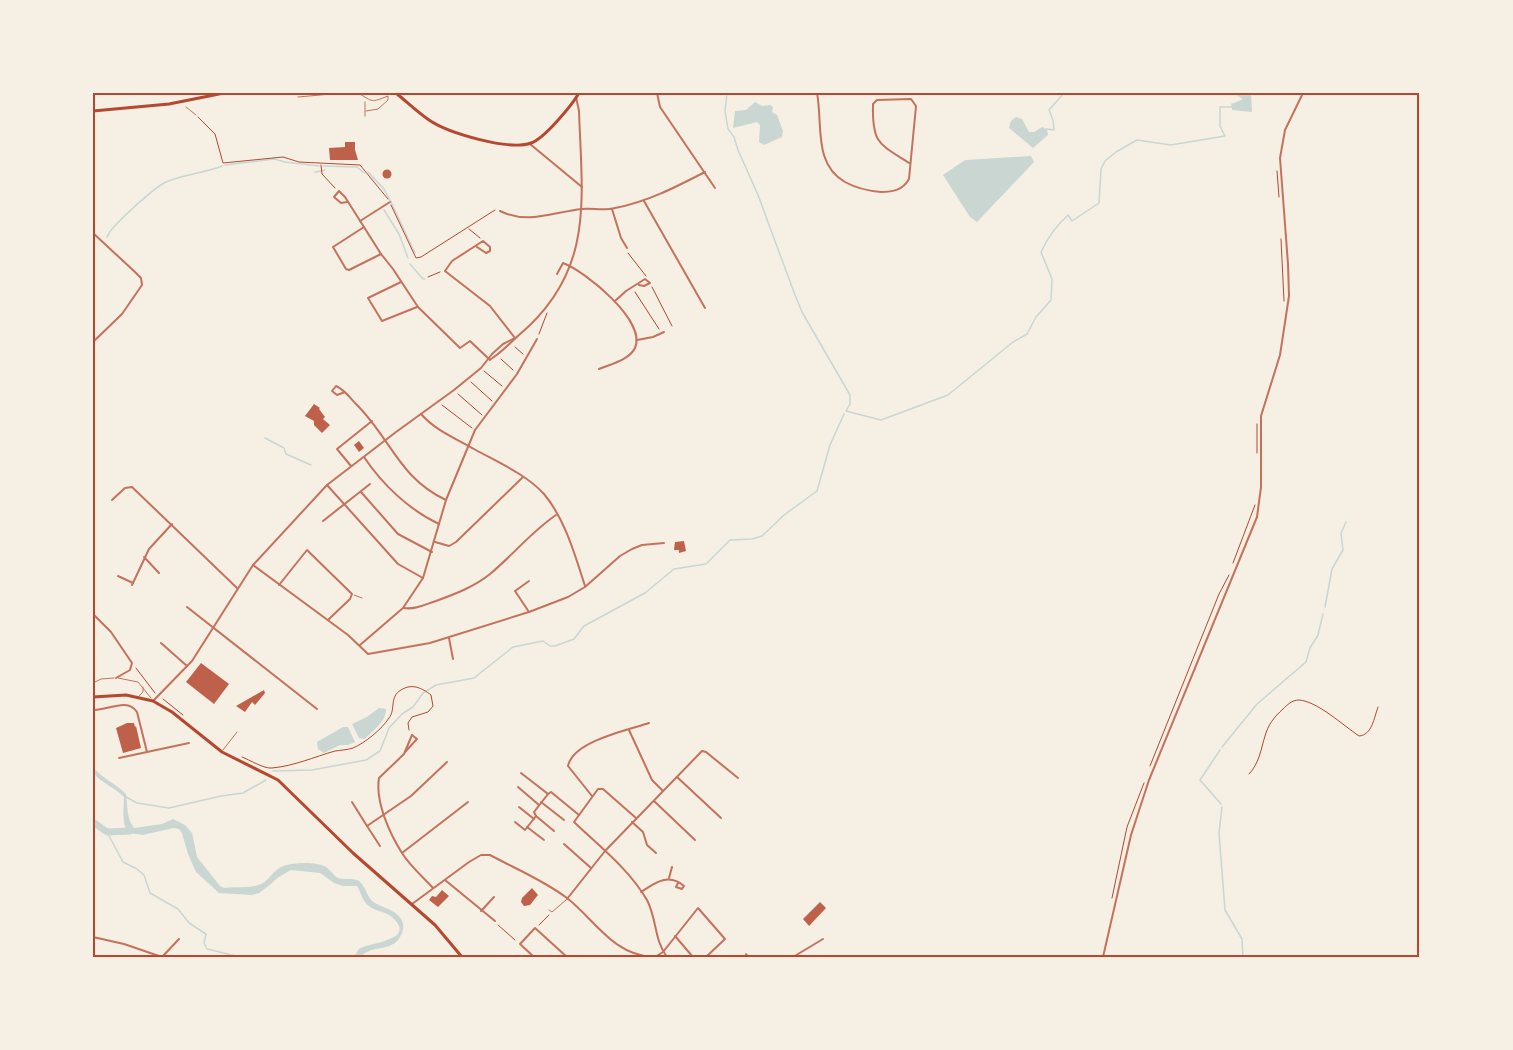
<svg xmlns="http://www.w3.org/2000/svg" width="1513" height="1050" viewBox="0 0 1513 1050" font-family="Inter,sans-serif">
  <rect width="100%" height="100%" fill="#f6efe4"/>
  <g fill="#c9d6d2">
    <path d="M 1233,93 L 1251,93 L 1252,112 L 1232,110 L 1232,104 L 1243,99 Z"/>
    <path d="M 755,102 L 762,106 L 770,105 L 773,107 L 772,112 L 777,115 L 783,131 L 782,137 L 764,145 L 759,142 L 760,125 L 757,122 L 733,128 L 735,111 L 746,110 Z"/>
    <path d="M 1016,117 L 1022,119 L 1029,132 L 1034,132 L 1042,127 L 1047,129 L 1048,135 L 1033,148 L 1009,128 L 1011,121 Z"/>
    <path d="M 1031,156 L 1034,162 L 977,222 L 970,217 L 943,175 L 965,160 Z"/>
    <path d="M 379,708 L 386,709 C 386,722 373,730 365,739 L 359,738 L 352,724 L 367,717 Z"/>
    <path d="M 343,727 L 348,727 L 355,742 L 348,745 L 340,745 L 324,753 L 318,749 L 317,742 Z"/>
    <path d="M 93,767 C 102,778 116,784 126,794 C 128,808 126,817 134,828 L 162,824 L 173,819 L 185,825 L 192,833 L 197,857 L 220,886 L 224,888 C 236,886 250,889 261,884 C 268,881 271,874 278,869 C 287,862 316,861 326,867 C 330,870 333,874 336,877 C 343,881 352,877 359,881 C 366,886 367,899 375,903 C 386,909 409,914 402,933 C 394,954 372,943 361,957 L 354,957 C 356,954 357,951 359,949 C 367,943 416,941 394,919 C 387,911 376,912 369,906 C 362,901 361,892 357,886 L 343,886 L 334,883 L 320,873 L 291,870 L 277,878 L 271,884 L 259,893 L 252,895 L 219,893 L 196,872 L 188,854 L 182,833 L 179,829 L 173,828 L 143,835 L 129,833 C 121,825 124,808 124,797 C 115,788 102,783 93,773 Z"/>
  </g>
  <g fill="none" stroke-linecap="round" stroke-linejoin="round">
    <g stroke="#c9d6d2" stroke-width="1.5">
      <path d="M 727,93 L 725,111 L 728,129 L 734,137 L 738,150 L 758,195 L 795,295 L 802,312 L 850,395 L 850,404 L 846,411 L 881,420 L 948,395 L 1013,342 L 1027,334 L 1036,317 L 1051,300 L 1052,279 L 1041,252 C 1047,239 1056,226 1067,216 L 1068,215 L 1072,221 L 1099,203 L 1101,169 L 1105,161 L 1116,152 L 1137,140 L 1171,145 L 1225,136 L 1220,126 L 1220,107 L 1232,107 L 1232,104"/>
      <path d="M 1047,129 L 1054,130 L 1053,120 L 1049,110 L 1064,93"/>
      <path d="M 225,165 L 274,159 L 285,162 L 319,166"/>
      <path d="M 323,166 L 357,167 L 364,173"/>
      <path d="M 315,172 L 325,170"/>
      <path d="M 368,172 L 384,189 L 391,202 L 415,253"/>
      <path d="M 384,210 L 399,234 L 408,258"/>
      <path d="M 107,237 C 111,226 152,190 164,183 C 179,175 205,173 222,166"/>
      <path d="M 410,264 L 423,279 L 425,279"/>
      <path d="M 265,438 L 284,448 L 286,454 L 311,465"/>
      <path d="M 1325,607 L 1332,569 L 1343,550 L 1341,533 L 1346,522"/>
      <path d="M 1222,747 L 1257,704 L 1306,662 L 1310,648 L 1318,635 L 1323,614"/>
      <path d="M 1220,750 L 1200,780 L 1221,804"/>
      <path d="M 273,771 L 312,770 L 366,760 L 380,751 L 389,728 L 402,714 L 413,707 L 423,693 L 436,685 L 474,678 L 513,647 L 543,641 L 550,646 L 555,646 L 574,639 L 584,626 L 645,593 L 674,569 L 706,564 L 730,540 L 752,539 L 762,536 L 784,515 L 817,491 L 830,445 L 844,414"/>
      <path d="M 126,797 L 137,803 L 169,808 L 221,796 L 243,793 L 266,780"/>
      <path d="M 1222,807 L 1219,833 L 1225,910 L 1242,939 L 1243,957"/>
      <path d="M 107,832 L 123,862 L 137,869 L 144,875 L 150,893 L 178,909 L 189,923 L 206,934 L 204,943 L 207,949 L 240,957"/>
    </g>
    <path stroke="#c9d6d2" stroke-width="7" d="M 93,822 L 107,832 L 130,831"/>
  </g>
  <g fill="#bf614a">
    <path d="M 345,142 L 355,142 L 355,150 L 358,160 L 330,160 L 329,148 L 345,147 Z"/>
    <circle cx="387" cy="174" r="4.5"/>
    <path d="M 314,404 L 320,408 L 319,409 L 325,417 L 323,419 L 330,425 L 322,433 L 314,425 L 314,421 L 305,416 Z"/>
    <path d="M 359,441 L 364,448 L 359,452 L 354,445 Z"/>
    <path d="M 684,541 L 686,551 L 679,553 L 679,550 L 674,550 L 675,542 Z"/>
    <path d="M 201,663 L 229,684 L 214,704 L 186,682 Z"/>
    <path d="M 264,690 L 265,693 L 255,705 L 252,702 L 245,712 L 236,706 Z"/>
    <path d="M 127,723 L 134,723 L 135,727 L 136,726 L 141,748 L 123,753 L 116,728 Z"/>
    <path d="M 532,888 L 538,895 L 530,905 L 524,906 L 521,902 L 522,898 Z"/>
    <path d="M 442,890 L 449,896 L 438,907 L 429,900 L 432,896 L 436,897 Z"/>
    <path d="M 820,902 L 826,908 L 809,926 L 803,919 Z"/>
  </g>
  <g fill="none" stroke-linecap="round" stroke-linejoin="round">
    <g stroke="#b5482f" stroke-width="1">
      <path d="M 198,117 L 215,134 L 223,163 L 283,157 L 299,162 L 360,165 L 388,199"/>
      <path d="M 321,165 L 322,174 L 335,188"/>
      <path d="M 1277,171 L 1279,197"/>
      <path d="M 391,205 L 416,258 L 421,257 L 495,210"/>
      <path d="M 469,229 L 480,238"/>
      <path d="M 1281,239 L 1284,301"/>
      <path d="M 628,253 L 646,276"/>
      <path d="M 428,277 L 440,272"/>
      <path d="M 652,287 L 672,326"/>
      <path d="M 635,292 L 659,329"/>
      <path d="M 539,334 L 547,313"/>
      <path d="M 515,347 L 523,354"/>
      <path d="M 501,359 L 513,370"/>
      <path d="M 484,371 L 502,386"/>
      <path d="M 471,382 L 492,401"/>
      <path d="M 458,394 L 482,415"/>
      <path d="M 442,405 L 472,428"/>
      <path d="M 1257,424 L 1257,453"/>
      <path d="M 1233,563 L 1255,505"/>
      <path d="M 136,668 L 155,693"/>
      <path d="M 163,699 L 183,715"/>
      <path d="M 242,757 C 250,760 264,769 272,768 C 294,766 314,757 335,751 C 341,750 347,750 353,748 C 365,743 382,729 389,718 C 396,709 389,697 401,690 C 412,683 422,688 431,695 L 433,706 L 428,712 L 412,717 L 408,723 L 409,730"/>
      <path d="M 1150,766 L 1219,594 L 1229,575"/>
      <path d="M 1249,774 C 1259,764 1261,749 1265,736 C 1268,725 1274,717 1283,709 C 1287,705 1292,700 1299,700 C 1317,701 1344,726 1359,736 C 1372,735 1374,718 1378,707"/>
      <path d="M 1112,898 L 1127,827 L 1144,783"/>
      <path d="M 498,925 L 515,940"/>
      <path d="M 539,925 L 549,915"/>
    </g>
    <g stroke="#c5725c" stroke-width="1">
      <path d="M 358,93 C 374,102 370,103 388,96 L 388,100 L 378,109 L 366,111"/>
      <path d="M 298,97 L 343,93"/>
      <path d="M 186,107 L 196,115"/>
      <path d="M 365,116 L 365,102"/>
      <path d="M 354,595 L 362,598"/>
      <path d="M 118,678 L 138,682 L 151,698"/>
      <path d="M 93,683 L 101,679 L 114,678"/>
      <path d="M 139,696 L 143,692 L 143,687"/>
      <path d="M 223,750 L 237,732"/>
      <path d="M 549,910 L 552,912 L 566,900"/>
    </g>
    <g stroke="#c5725c" stroke-width="2">
      <path d="M 657,93 L 660,107 L 715,188"/>
      <path d="M 817,93 C 823,124 813,164 845,182 C 856,188 869,191 881,192 C 893,192 903,190 909,179 L 916,106 L 911,99 L 877,100 L 873,104 C 872,143 878,143 909,163"/>
      <path d="M 644,201 L 705,308"/>
      <path d="M 347,202 L 341,203 L 334,197 L 339,191 L 345,197 L 381,254 L 393,269 L 418,307 L 460,348 L 470,341 L 490,360"/>
      <path d="M 612,209 L 621,238 L 627,248"/>
      <path d="M 500,211 C 528,225 553,212 582,209 C 593,208 604,211 615,208 C 647,202 676,187 705,172"/>
      <path d="M 360,221 L 390,202"/>
      <path d="M 364,227 L 333,247 L 346,269 L 349,270 L 381,254"/>
      <path d="M 93,233 L 135,272 L 141,278 L 142,285 L 122,314 L 93,342"/>
      <path d="M 477,247 L 486,253 L 490,251 L 490,247 L 483,241 L 452,261 L 445,271 L 490,306 L 515,338"/>
      <path d="M 557,274 L 563,263 C 585,271 647,321 635,348 C 629,360 611,364 599,369"/>
      <path d="M 401,282 L 368,298 L 382,321 L 417,307"/>
      <path d="M 615,301 L 626,291 L 645,279 L 650,283 L 644,286 L 639,285"/>
      <path d="M 637,340 L 653,337 L 664,332"/>
      <path d="M 345,392 L 337,395 L 332,391 L 336,386 C 345,390 350,398 357,405 C 391,439 399,478 446,500"/>
      <path d="M 421,414 C 436,431 455,438 474,449 C 497,462 526,474 544,494 C 565,519 575,555 585,586"/>
      <path d="M 364,457 C 382,484 409,510 439,524"/>
      <path d="M 351,466 L 337,449 L 372,421"/>
      <path d="M 327,485 L 398,564 L 423,578"/>
      <path d="M 361,492 L 398,534 L 432,552"/>
      <path d="M 112,500 L 125,488 L 132,487 L 237,588"/>
      <path d="M 323,521 L 370,484"/>
      <path d="M 435,542 L 449,546 L 456,542 L 523,477"/>
      <path d="M 144,557 L 159,573"/>
      <path d="M 253,565 L 348,635 L 368,654 L 430,643 L 529,612 L 568,597 L 585,587 L 620,556 L 632,549 L 642,545 L 664,543"/>
      <path d="M 118,576 L 133,583"/>
      <path d="M 132,585 L 149,549 L 172,524"/>
      <path d="M 279,585 L 307,550 L 352,594 L 350,599 L 328,620"/>
      <path d="M 187,607 L 317,709"/>
      <path d="M 404,608 C 415,610 426,604 436,601 C 455,594 474,587 490,574 C 513,555 531,532 556,515"/>
      <path d="M 529,612 L 515,591 L 529,581"/>
      <path d="M 93,614 L 111,632 L 132,663 L 130,670 L 116,678"/>
      <path d="M 449,638 L 453,659"/>
      <path d="M 161,643 L 187,666"/>
      <path d="M 360,645 L 403,608 L 423,578 L 446,500 L 475,430 L 517,374 L 537,339"/>
      <path d="M 93,710 C 107,711 127,697 137,712 L 147,752"/>
      <path d="M 629,730 L 652,780 L 663,791"/>
      <path d="M 412,735 L 404,754 L 379,778 C 375,802 390,834 402,853 C 410,866 423,877 433,888"/>
      <path d="M 405,752 L 417,739 L 412,735"/>
      <path d="M 119,758 L 189,743"/>
      <path d="M 521,773 L 548,794 L 551,792 L 579,815"/>
      <path d="M 677,777 L 721,818"/>
      <path d="M 518,787 L 539,805"/>
      <path d="M 592,796 L 568,766 C 573,741 628,730 649,723"/>
      <path d="M 654,801 L 695,840"/>
      <path d="M 352,802 L 367,826 L 411,796 L 447,762"/>
      <path d="M 541,802 L 564,820"/>
      <path d="M 519,807 L 534,819"/>
      <path d="M 536,816 L 554,831"/>
      <path d="M 636,818 L 603,789 L 598,789 L 574,822 C 599,846 629,869 647,900 C 657,919 654,940 667,957"/>
      <path d="M 515,822 L 525,830 L 536,816 L 534,812 L 548,794"/>
      <path d="M 632,822 L 643,832 L 647,845 L 656,853"/>
      <path d="M 367,826 L 380,846"/>
      <path d="M 527,827 L 544,840"/>
      <path d="M 564,844 L 591,868"/>
      <path d="M 402,853 L 468,802"/>
      <path d="M 669,878 L 672,867"/>
      <path d="M 445,880 L 495,921"/>
      <path d="M 641,892 C 656,882 669,873 684,886 L 682,889 L 676,887 L 678,883"/>
      <path d="M 567,899 L 605,851 L 702,751 L 706,752 L 738,778"/>
      <path d="M 412,904 L 469,862 L 481,855 L 490,855 C 516,869 543,880 567,898 C 595,920 613,955 653,957"/>
      <path d="M 481,911 L 494,897"/>
      <path d="M 675,936 L 693,957"/>
      <path d="M 93,937 L 124,944 L 162,957 L 179,939"/>
      <path d="M 746,954 L 748,957"/>
      <path d="M 534,957 L 520,944 L 535,928 L 567,957"/>
      <path d="M 655,957 L 663,952 L 698,908 L 725,939 L 706,957"/>
      <path d="M 793,957 L 823,939"/>
    </g>
    <g stroke="#c5725c" stroke-width="2">
      <path d="M 530,144 L 582,187"/>
      <path d="M 491,359 C 502,352 510,343 519,335 C 595,271 582,200 579,111 L 576,97"/>
      <path d="M 153,701 L 192,661 L 253,565 L 327,485 L 396,432 L 454,390 L 481,368 L 492,354 L 503,344 L 515,338"/>
      <path d="M 1103,957 L 1131,835 L 1149,780 L 1257,517 L 1261,487 L 1261,416 L 1280,355 L 1289,296 L 1288,264 L 1280,158 L 1285,130 L 1303,93"/>
    </g>
    <g stroke="#b5482f" stroke-width="3">
      <path d="M 396,93 C 407,102 417,112 429,120 C 448,133 509,151 531,143 C 544,139 572,105 579,93"/>
      <path d="M 93,111 L 169,104 L 224,93"/>
      <path d="M 93,697 L 126,695 L 153,701 L 172,712 L 222,752 L 278,780 L 353,853 L 435,925 L 462,957"/>
    </g>
  </g>
  <rect width="1513" height="1050" fill="none" stroke="#f6efe4" stroke-width="189"/>
  <rect x="94" y="94" width="1324" height="862" fill="none" stroke="#b5482f" stroke-width="2"/>
</svg>
